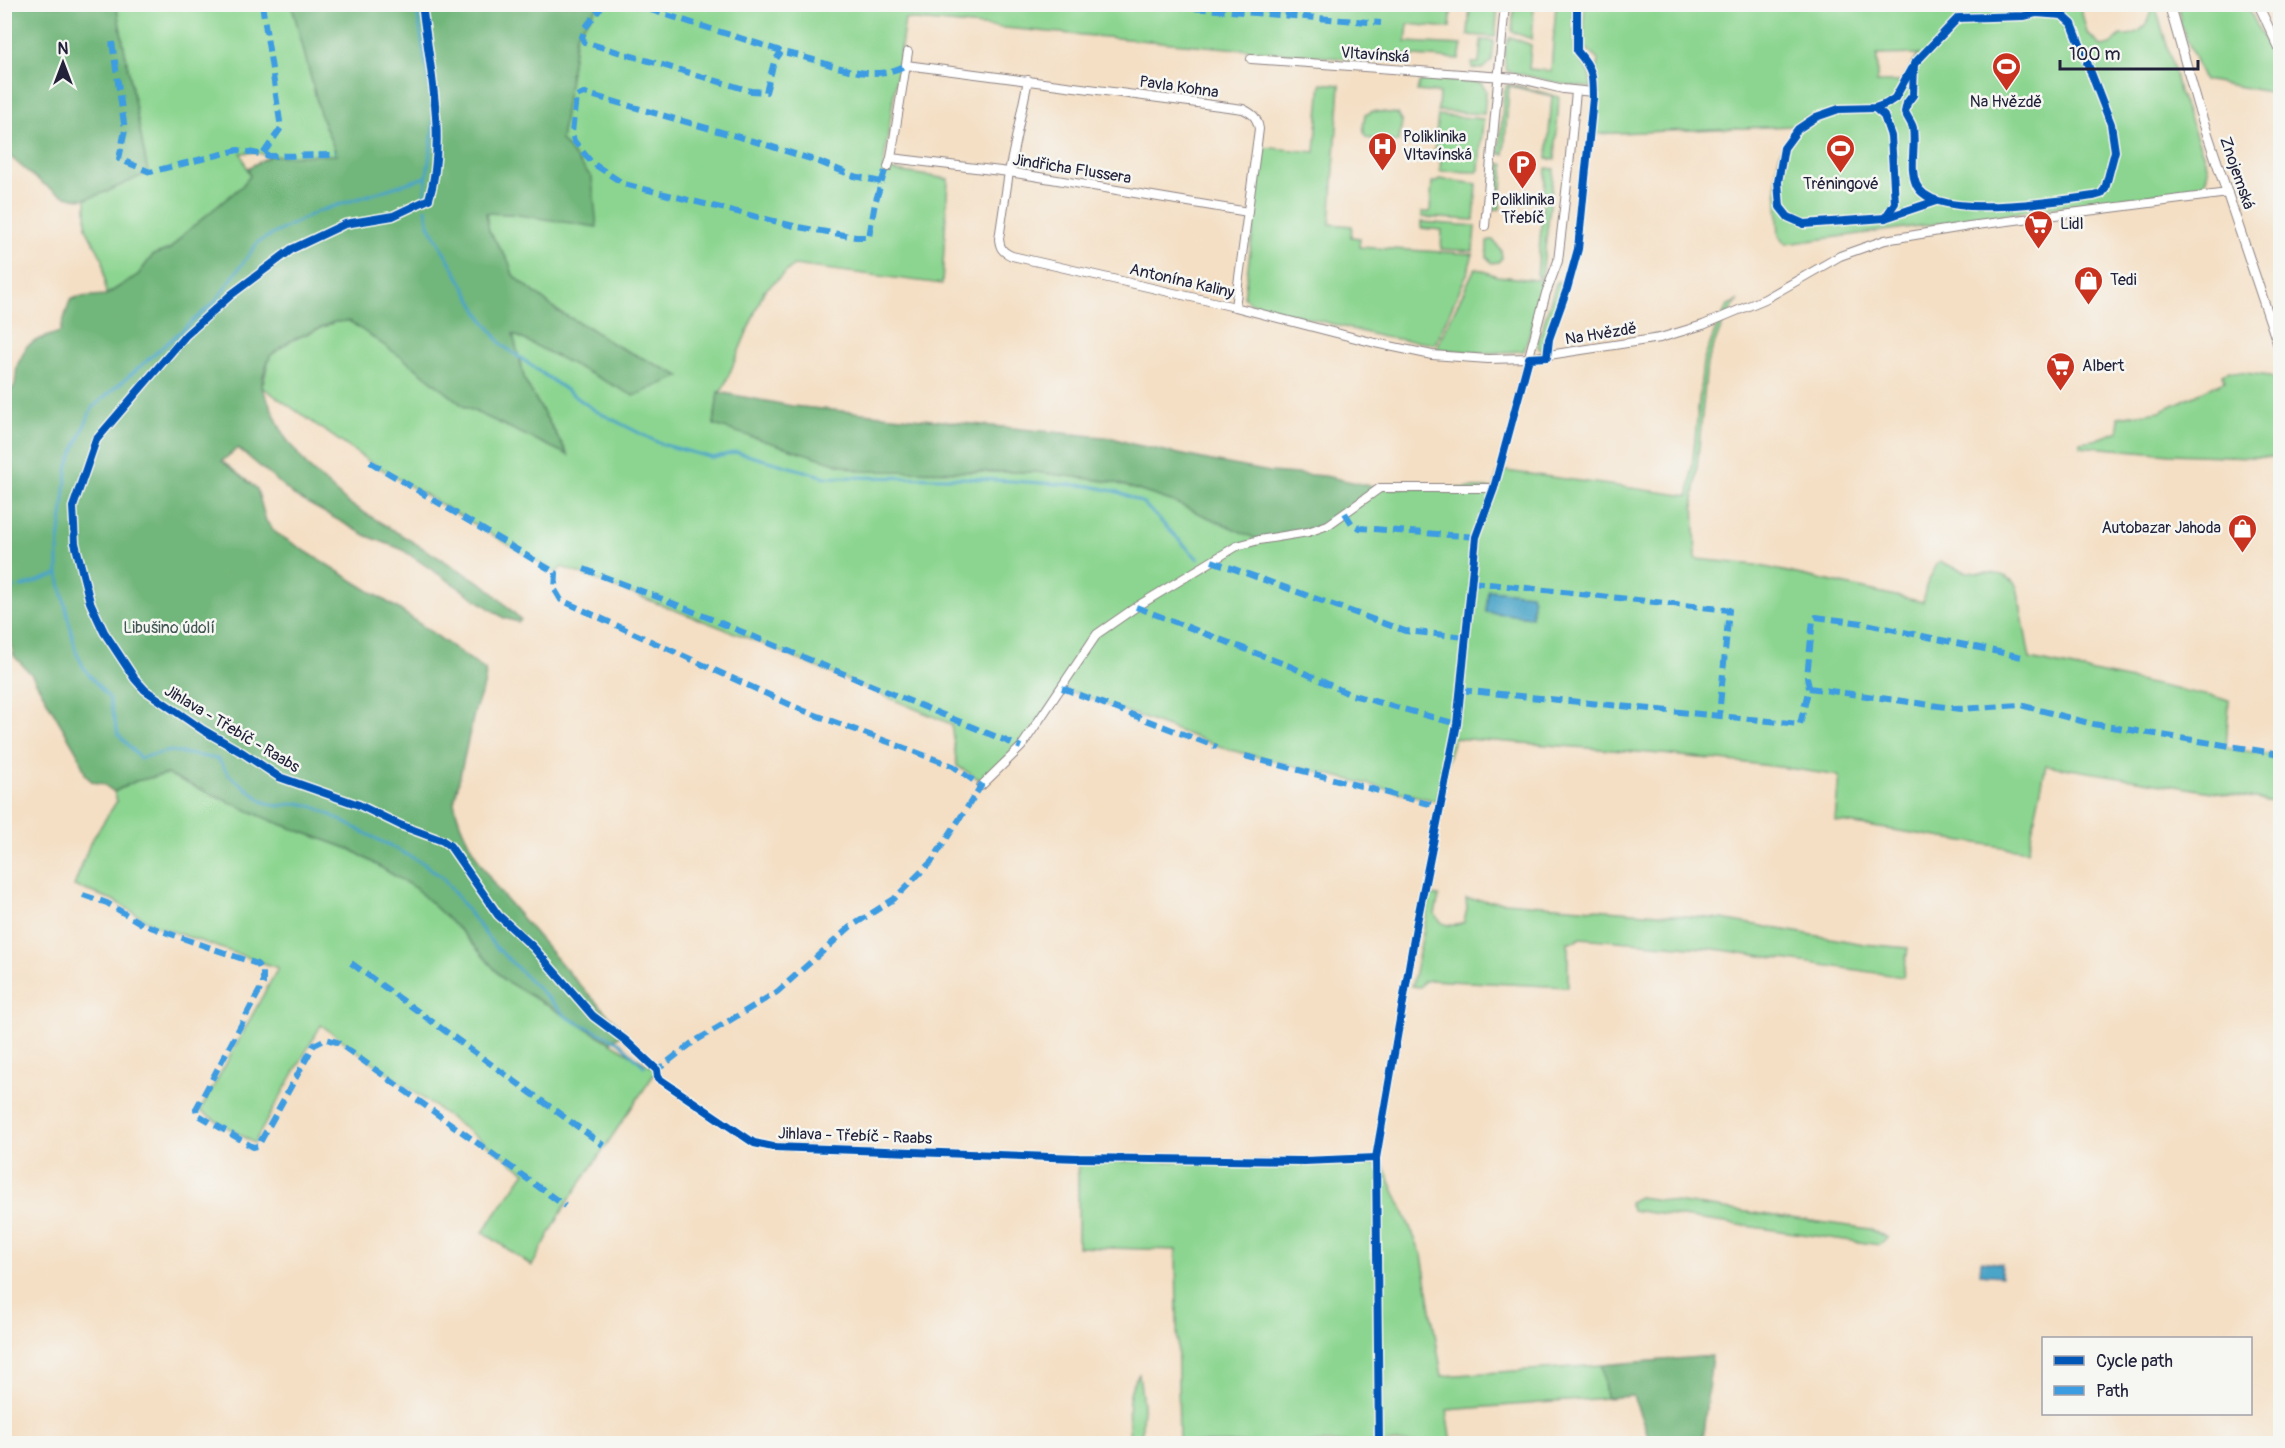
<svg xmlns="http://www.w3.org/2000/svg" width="2285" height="1448" viewBox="0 0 2285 1448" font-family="Pangolin,sans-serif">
  <rect width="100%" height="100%" fill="#f6f6f2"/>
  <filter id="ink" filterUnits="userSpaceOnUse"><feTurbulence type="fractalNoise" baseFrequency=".0167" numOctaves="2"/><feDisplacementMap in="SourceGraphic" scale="12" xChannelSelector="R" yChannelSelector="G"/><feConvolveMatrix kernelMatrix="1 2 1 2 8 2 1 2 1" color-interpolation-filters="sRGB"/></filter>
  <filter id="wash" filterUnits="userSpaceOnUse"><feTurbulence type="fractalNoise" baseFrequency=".008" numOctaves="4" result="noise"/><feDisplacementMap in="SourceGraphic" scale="24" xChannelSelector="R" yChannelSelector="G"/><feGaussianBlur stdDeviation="1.35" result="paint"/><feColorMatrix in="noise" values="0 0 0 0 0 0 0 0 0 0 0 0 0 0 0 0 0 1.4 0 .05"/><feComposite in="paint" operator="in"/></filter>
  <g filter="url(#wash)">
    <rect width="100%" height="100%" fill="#f4dfc4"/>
    <g fill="#8cd590" stroke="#577c66" stroke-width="1.5" fill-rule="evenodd">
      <path d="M 116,5 L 292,5 L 321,117 L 337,155 L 270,156 L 254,152 L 241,153 L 250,176 L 242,186 L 185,233 L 170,249 L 153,255 L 138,275 L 106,295 L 103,260 L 86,228 L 86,199 L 148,173 Z"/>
      <path d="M 599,5 L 1452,5 L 1450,28 L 1408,24 L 1406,42 L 1462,45 L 1459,59 L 1382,54 L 1382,62 L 905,19 L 883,169 L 948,179 L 942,284 L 794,265 L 764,291 L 723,389 L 718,393 L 714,424 L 861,471 L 1036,472 L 1113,482 L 1171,501 L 1380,488 L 1494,488 L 1499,470 L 1689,496 L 1703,362 L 1719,321 L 1728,305 L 1737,301 L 1724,320 L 1707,363 L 1694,497 L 1696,559 L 1756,565 L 1923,602 L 1926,586 L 1937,564 L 1941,562 C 1949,565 1959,570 1968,572 C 1986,575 2007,569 2017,587 L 2030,659 L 2229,700 L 2226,748 L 2280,756 L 2280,803 L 2046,765 L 2028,851 L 1835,821 L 1839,776 C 1712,755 1583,748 1454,738 L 1436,801 L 1230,750 L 1062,688 L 1021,747 L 982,781 L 957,766 L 951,724 L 748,638 L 562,567 L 556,573 L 370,462 L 262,387 L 270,356 L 290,341 L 334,322 L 349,321 L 404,359 L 465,407 L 568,454 L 525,381 L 512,333 L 634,395 L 679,376 L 613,344 L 591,329 L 559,312 L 513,275 L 509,262 L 489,231 L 485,213 L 512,214 L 592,178 L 561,141 L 576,35 Z"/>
      <path d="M 1470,5 L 1498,5 L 1495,37 L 1468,35 Z"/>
      <path d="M 1514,5 L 1534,5 L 1532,39 L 1512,32 Z"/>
      <path d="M 1556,5 L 1573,5 L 1575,52 L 1590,73 L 1591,88 L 1562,84 L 1507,71 C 1503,58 1503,48 1510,37 L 1531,45 L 1529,69 L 1551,71 Z"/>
      <path d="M 1584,5 L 2085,5 L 2080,6 L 2087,33 L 2102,47 L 2111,45 L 2120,35 C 2142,37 2149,23 2152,5 L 2155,5 L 2174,69 L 2179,92 L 2208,167 C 2208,179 2204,184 2193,189 L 1786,244 L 1779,236 C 1778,213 1772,166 1783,146 C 1790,132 1802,125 1813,116 L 1805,118 L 1793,126 L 1592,134 L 1598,60 L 1584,46 ZM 1919,54 L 1901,83 L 1900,82 L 1877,82 L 1877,55 Z"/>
      <path d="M 2179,5 L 2247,5 L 2280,72 L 2280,94 L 2204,80 L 2180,23 Z"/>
      <path d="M 1481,40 L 1494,41 L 1492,60 L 1482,69 L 1472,68 L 1472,63 L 1479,63 Z"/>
      <path d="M 1425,79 L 1481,83 L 1486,91 L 1484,114 L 1438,111 L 1439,93 L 1417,91 L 1419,83 Z"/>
      <path d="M 1321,83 L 1340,85 L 1330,224 L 1352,226 L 1351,237 L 1360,238 L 1359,247 L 1473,254 L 1467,274 L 1435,344 L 1383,337 L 1250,303 L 1244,297 L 1254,223 L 1251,222 L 1261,147 L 1315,152 Z"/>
      <path d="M 1507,85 L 1518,86 L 1559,97 L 1555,160 L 1547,159 L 1552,96 L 1511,86 L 1509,87 L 1504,155 L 1499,153 L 1504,92 Z"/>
      <path d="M 1373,111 L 1398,114 L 1402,122 L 1399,140 L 1395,142 L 1366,138 C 1362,131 1363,123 1365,115 Z"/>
      <path d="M 1438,115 L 1483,119 L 1479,170 L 1477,172 L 1440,171 L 1441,154 L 1434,154 Z"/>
      <path d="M 1502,164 L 1504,165 L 1500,209 L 1494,210 L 1492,207 L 1495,170 L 1497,165 Z"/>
      <path d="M 1546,168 L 1554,169 L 1542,276 L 1537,277 Z"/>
      <path d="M 1439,179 L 1477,184 L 1474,220 L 1422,217 L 1422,212 L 1430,212 L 1432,182 L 1438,182 Z"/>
      <path d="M 1421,222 L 1475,226 L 1473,251 L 1441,249 L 1442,230 L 1421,228 Z"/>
      <path d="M 1490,240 L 1493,240 L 1501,250 L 1502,258 L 1498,262 L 1491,263 L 1487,257 L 1487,242 Z"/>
      <path d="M 1475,268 L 1497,276 L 1536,280 L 1547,278 L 1524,351 L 1484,353 L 1436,349 Z"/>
      <path d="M 1557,281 L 1567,284 L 1547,336 L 1545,349 L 1542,351 L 1538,347 L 1538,341 Z"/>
      <path d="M 2229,371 L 2270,376 L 2275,379 L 2280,389 L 2280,458 L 2170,454 L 2080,446 L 2080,442 L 2095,440 L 2119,431 L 2118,417 L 2160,411 L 2225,381 L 2222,374 Z"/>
      <path d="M 167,774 L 272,821 L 352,850 L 415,888 L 463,933 L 504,980 L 657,1070 L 565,1206 L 532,1266 L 483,1232 L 525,1172 L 321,1025 L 254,1143 L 200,1111 L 278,968 L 154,925 L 113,900 L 74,886 L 90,843 L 117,801 L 114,792 L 136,781 Z"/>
      <path d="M 1429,895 L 1439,896 L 1435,914 C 1441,926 1452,928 1464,922 L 1467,909 L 1466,899 L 1722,919 L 1864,944 L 1908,948 L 1903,977 L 1715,949 L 1580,938 L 1576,941 L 1568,942 L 1568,987 L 1430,980 L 1423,982 L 1420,987 L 1412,986 C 1418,956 1426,926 1429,895 Z"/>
      <path d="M 1078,1161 L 1355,1162 L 1383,1165 L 1422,1255 L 1442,1376 L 1602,1365 L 1606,1398 L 1447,1410 L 1452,1443 L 1179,1443 L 1176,1250 L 1078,1247 Z"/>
      <path d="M 1639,1197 L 1870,1229 L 1888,1238 L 1880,1245 L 1632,1210 L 1629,1202 Z"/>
      <path d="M 1139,1374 L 1143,1405 L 1141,1443 L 1130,1443 C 1129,1421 1124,1392 1139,1374 Z"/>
    </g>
    <g fill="#71b67a" stroke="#4a6c5a" stroke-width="1.5">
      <path d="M 4,5 L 116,5 L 148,173 C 131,180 104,195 87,198 C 59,204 25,169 5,152 Z"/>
      <path d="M 292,5 L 599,5 L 576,35 L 561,140 L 592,178 L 597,227 L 512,214 L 486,213 L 489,231 L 509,262 L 513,275 L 559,312 L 591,329 L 613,344 L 680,376 L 634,396 L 513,334 L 525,381 L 568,455 L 465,407 L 404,359 L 349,321 L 334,322 L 290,341 L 270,356 L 263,376 L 262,387 L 284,436 L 308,467 L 348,503 L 486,586 L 521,620 L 518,622 L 504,618 L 401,549 L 367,536 L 296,497 L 238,448 L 222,461 L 257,489 L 266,521 L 276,533 L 397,608 L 485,670 C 488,685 477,699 474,714 C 467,743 461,773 454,802 C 460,833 480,864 498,890 L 576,981 L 625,1032 L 610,1042 L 504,980 L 463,933 L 415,888 L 352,850 L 272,821 L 167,774 L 136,781 L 114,792 L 103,784 L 93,782 L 86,776 L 78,754 L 32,675 L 14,656 L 4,615 L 4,401 L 15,385 L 17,366 L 27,346 L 37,340 L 60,332 L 70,300 L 78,297 L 106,295 L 138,275 L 153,255 L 170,249 L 185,233 L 242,186 L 250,176 L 248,168 L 270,156 L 337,155 L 321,117 Z"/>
      <path d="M 718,392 L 792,406 L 1113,438 L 1132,444 L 1212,461 L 1270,472 L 1325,476 L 1380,488 L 1328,525 L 1259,540 L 1171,501 L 1113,482 L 1036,472 L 861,471 L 714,425 Z"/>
      <path d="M 1712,1356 L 1702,1443 L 1651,1443 L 1633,1396 L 1606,1398 L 1602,1365 Z"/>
    </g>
    <g fill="#4ba5c8" stroke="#366482" stroke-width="1.5">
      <path d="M 1488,590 L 1531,594 L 1533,600 L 1532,617 L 1486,612 Z"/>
      <path d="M 1981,1261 L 2002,1264 L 2001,1276 L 1980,1274 Z"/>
    </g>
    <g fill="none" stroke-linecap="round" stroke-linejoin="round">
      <g stroke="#4ba5c8" stroke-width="3">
        <path d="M 416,4 L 433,109 L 433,131 L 424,197"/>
        <path d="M 426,177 L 316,212 L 258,242 L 215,302 L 92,408 L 68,465 L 58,550 L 58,574 L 76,652 L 85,670 L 109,698 L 118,734 L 140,758 L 170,751 L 218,759 L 229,775 L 264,802 L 278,806 L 299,803 L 315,807 L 423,863 L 443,878 L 493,944 L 568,1018 L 619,1042 L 644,1066"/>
        <path d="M 426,209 L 429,225 L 482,318 L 502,345 L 596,411 L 661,444 L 713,458 L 736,452 L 826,477 L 963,478 L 1090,486 L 1118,492 L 1143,503 L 1198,559"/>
        <path d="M 21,587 L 58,574"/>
        <path d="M 4,589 L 14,588"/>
      </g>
    </g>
  </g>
  <g filter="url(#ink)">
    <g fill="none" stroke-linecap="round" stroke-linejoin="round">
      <defs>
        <g id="minor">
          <path d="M 2258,4 L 2280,51"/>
          <path d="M 908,52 L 891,158 L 1009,172 L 1248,212"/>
          <path d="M 1251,59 L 1517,78 L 1563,89 L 1593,92"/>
          <path d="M 906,65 L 1243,109 C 1253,114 1257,117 1259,129 L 1235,307"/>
          <path d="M 1028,80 L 1009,172 L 999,239 C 1000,249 1003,252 1012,256 L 1235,307 L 1375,343 L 1432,355 L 1488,359 L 1529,358 L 1660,338 L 1703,325 L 1765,299 L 1840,256 L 1885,240 L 1969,226 L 2228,193"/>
          <path d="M 888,167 L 891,158"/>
          <path d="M 1485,226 L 1505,4"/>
          <path d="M 981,786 L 1021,747 L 1097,634 L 1136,607 L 1237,546 L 1259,540 L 1308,532 L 1328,525 L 1380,488 L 1494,488"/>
          <path d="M 1376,1158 L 1416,927 L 1457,724 L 1476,537 L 1494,488 L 1546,293 L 1558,261 L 1569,166 L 1576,91"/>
        </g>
        <path id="tertiary" d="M 2169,4 L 2198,106 L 2280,350"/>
      </defs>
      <use href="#minor" stroke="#8b8080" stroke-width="10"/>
      <use href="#tertiary" stroke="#8b8080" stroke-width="11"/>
      <use href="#minor" stroke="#fff" stroke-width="8"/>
      <use href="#tertiary" stroke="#fff" stroke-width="9"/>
      <g stroke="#3c9ce2" stroke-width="6" stroke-dasharray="12 6" stroke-linecap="butt">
        <path d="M 262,4 L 281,128 L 263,154"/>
        <path d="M 604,4 L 585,28 L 582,37 L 584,42 L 751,91 L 766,92 L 774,62 L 781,52"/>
        <path d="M 632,4 L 778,50 L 781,52 C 823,58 866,87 906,65"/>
        <path d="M 1141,4 L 1381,23"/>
        <path d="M 112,42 L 125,130 L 119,159 L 150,172 L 238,150 L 270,156 L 337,155"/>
        <path d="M 881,182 L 854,176 L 817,161 L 760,143 L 584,93 L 576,96 L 572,133 L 574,141 L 592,163 L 624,184 L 798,227 L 856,237 L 869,237 L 875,203 L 885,171"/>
        <path d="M 370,462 L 556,573 L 555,590 L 561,600 L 802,710 L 953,766 L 981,786 L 932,861 L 894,899 L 850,927 L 777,992 L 692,1043 L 657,1070 L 653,1067"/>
        <path d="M 1345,513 L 1352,524 L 1360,528 L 1476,537"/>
        <path d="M 1212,561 L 1405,631 L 1466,637"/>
        <path d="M 584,569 L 665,600 L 1021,747"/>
        <path d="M 1471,582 L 1729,610 L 1719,716"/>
        <path d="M 1136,607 L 1292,667 L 1349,694 L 1457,724"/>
        <path d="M 1062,688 L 1217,747"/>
        <path d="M 1809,688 L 1807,677 L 1813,619 L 1816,617 L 1862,623 L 2022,657"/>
        <path d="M 1460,690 L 1800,724 L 1809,688 L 1960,709 L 2020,705 L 2093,724 L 2280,754"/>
        <path d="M 1245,756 L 1441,807"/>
        <path d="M 83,895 L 107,903 L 142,924 L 257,964 L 263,972 L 263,984 L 196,1109 L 197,1114 L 253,1147 L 258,1146 L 314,1045 L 326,1039 L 337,1042 L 565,1206"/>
        <path d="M 351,963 L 603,1145"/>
      </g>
      <defs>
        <g id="cycleway">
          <path d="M 422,4 C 429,63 447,142 429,199 L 393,216 L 345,224 L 292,249 L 232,294 L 186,335 L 96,440 L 73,507 L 75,543 L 90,602 L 104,632 L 135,679 L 145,690 L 203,730 L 243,753 L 279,777 L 359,805 L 400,825 L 443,841 L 450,846 L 498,915 L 533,947 L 593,1016 L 625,1040 L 657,1070 L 658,1078 L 754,1143 L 773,1147 L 1079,1158 L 1304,1161 L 1376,1158"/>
          <path d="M 2036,13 L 2062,15 L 2072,24 L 2111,124 L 2115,151 L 2105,189 L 2101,194 L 2094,196 C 2059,200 1932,223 1916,184 C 1909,167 1916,146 1913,128 C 1912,123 1907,117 1905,112 L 1907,103 L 1913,95 L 1914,64 L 1958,18 L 2024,16 Z"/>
          <path d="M 1911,69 L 1895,98 L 1886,104 L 1875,108 L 1839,109 L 1816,117 L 1798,129 L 1784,148 L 1778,182 L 1780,207 L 1788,217 L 1804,224 L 1885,218 L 1936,201"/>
          <path d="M 1875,108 L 1884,116 L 1891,136 L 1895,203 L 1885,218"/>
          <path d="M 1379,1444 L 1376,1158 L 1416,927 L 1457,724 L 1476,537 L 1494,488 L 1529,358 L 1547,357 L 1549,339 L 1567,289 L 1578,249 L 1593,98 C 1593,75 1593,69 1577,51 L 1577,4"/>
        </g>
      </defs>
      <use href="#cycleway" stroke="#f6f6f2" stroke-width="11"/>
      <use href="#cycleway" stroke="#0057b8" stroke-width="8"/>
    </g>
  </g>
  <defs>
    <symbol id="stadium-pin" viewBox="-11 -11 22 30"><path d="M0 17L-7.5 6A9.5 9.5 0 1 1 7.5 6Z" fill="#c8321e" stroke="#f6f6f2"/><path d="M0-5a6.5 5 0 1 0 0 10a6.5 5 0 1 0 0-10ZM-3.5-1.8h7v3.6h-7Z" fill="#fff"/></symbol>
    <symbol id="hospital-pin" viewBox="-11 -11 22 30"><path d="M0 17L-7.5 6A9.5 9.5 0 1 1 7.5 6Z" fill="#c8321e" stroke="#f6f6f2"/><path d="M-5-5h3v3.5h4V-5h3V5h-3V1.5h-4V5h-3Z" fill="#fff"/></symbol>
    <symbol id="parking-pin" viewBox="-11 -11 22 30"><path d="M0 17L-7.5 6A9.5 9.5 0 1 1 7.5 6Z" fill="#c8321e" stroke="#f6f6f2"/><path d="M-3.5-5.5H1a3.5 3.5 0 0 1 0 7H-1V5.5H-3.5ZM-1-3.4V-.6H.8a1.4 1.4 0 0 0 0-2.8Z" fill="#fff"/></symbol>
    <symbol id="supermarket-pin" viewBox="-11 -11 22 30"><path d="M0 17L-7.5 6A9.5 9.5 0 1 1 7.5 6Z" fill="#c8321e" stroke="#f6f6f2"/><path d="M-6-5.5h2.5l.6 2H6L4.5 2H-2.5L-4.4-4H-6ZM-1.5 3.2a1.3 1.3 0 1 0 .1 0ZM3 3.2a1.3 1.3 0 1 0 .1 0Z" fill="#fff"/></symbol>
    <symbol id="shop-pin" viewBox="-11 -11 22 30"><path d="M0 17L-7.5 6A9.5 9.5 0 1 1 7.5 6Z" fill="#c8321e" stroke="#f6f6f2"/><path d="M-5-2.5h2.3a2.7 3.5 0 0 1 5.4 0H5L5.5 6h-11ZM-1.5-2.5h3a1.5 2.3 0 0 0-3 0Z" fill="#fff"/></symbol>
  </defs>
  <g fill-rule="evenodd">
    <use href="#stadium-pin" x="1990" y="50" width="33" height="45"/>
    <use href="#hospital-pin" x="1366" y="130" width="33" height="45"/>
    <use href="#stadium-pin" x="1824" y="132" width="33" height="45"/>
    <use href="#parking-pin" x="1506" y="148" width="33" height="45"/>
    <use href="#supermarket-pin" x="2022" y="208" width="33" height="45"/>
    <use href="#shop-pin" x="2072" y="264" width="33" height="45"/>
    <use href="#supermarket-pin" x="2044" y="350" width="33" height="45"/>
    <use href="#shop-pin" x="2226" y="512" width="33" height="45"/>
  </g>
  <g text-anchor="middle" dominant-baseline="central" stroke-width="5" stroke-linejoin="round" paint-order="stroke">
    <g font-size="16" fill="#22223b" stroke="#f6f6f2">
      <text transform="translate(1375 55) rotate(4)">Vltavínská</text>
      <text transform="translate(1179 87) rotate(8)">Pavla Kohna</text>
      <text transform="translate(1072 169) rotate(9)">Jindřicha Flussera</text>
      <text transform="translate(2237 173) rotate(71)">Znojemská</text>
      <text transform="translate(1182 281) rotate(13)">Antonína Kaliny</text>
      <text transform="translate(1601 334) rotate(-9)">Na Hvězdě</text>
      <text transform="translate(232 729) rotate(31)">Jihlava - Třebíč - Raabs</text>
      <text transform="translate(855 1136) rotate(2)">Jihlava - Třebíč - Raabs</text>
    </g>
    <g font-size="16" fill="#22223b" stroke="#f6f6f2" text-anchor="start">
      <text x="2006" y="102" text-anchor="middle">Na Hvězdě</text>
      <text x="1403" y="137">Poliklinika<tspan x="1403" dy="18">Vltavínská</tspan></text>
      <text x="1841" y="184" text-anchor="middle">Tréningové</text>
      <text x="1523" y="200" text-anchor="middle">Poliklinika<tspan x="1523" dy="18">Třebíč</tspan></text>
      <text x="2060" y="224">Lidl</text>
      <text x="2110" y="280">Tedi</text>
      <text x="2082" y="366">Albert</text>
      <text x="2221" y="528" text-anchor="end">Autobazar Jahoda</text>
    </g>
    <g font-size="16" fill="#425854" stroke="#f6f6f2">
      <text x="169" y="628">Libušino údolí</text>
    </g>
  </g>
  <rect width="2285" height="1448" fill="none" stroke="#f6f6f2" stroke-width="24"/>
  <rect x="2042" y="1337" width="210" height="78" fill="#f6f6f2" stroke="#a1a1a9" stroke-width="1.5"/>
  <rect x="2054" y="1356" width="30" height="9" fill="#0057b8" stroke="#a1a1a9" stroke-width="1.5"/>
  <text x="2096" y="1367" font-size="18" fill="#22223b">Cycle path</text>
  <rect x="2054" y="1386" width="30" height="9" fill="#3c9ce2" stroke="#a1a1a9" stroke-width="1.5"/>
  <text x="2096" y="1397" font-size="18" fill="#22223b">Path</text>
  <g transform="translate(63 63)" stroke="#f6f6f2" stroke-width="4.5" paint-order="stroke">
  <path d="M0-4.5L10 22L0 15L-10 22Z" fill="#22223b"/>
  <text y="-9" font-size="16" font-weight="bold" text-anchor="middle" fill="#22223b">N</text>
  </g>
  <path d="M2060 60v9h138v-9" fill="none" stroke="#22223b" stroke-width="3"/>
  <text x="2069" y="60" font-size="18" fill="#22223b" stroke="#f6f6f2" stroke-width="4.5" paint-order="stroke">100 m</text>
</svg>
